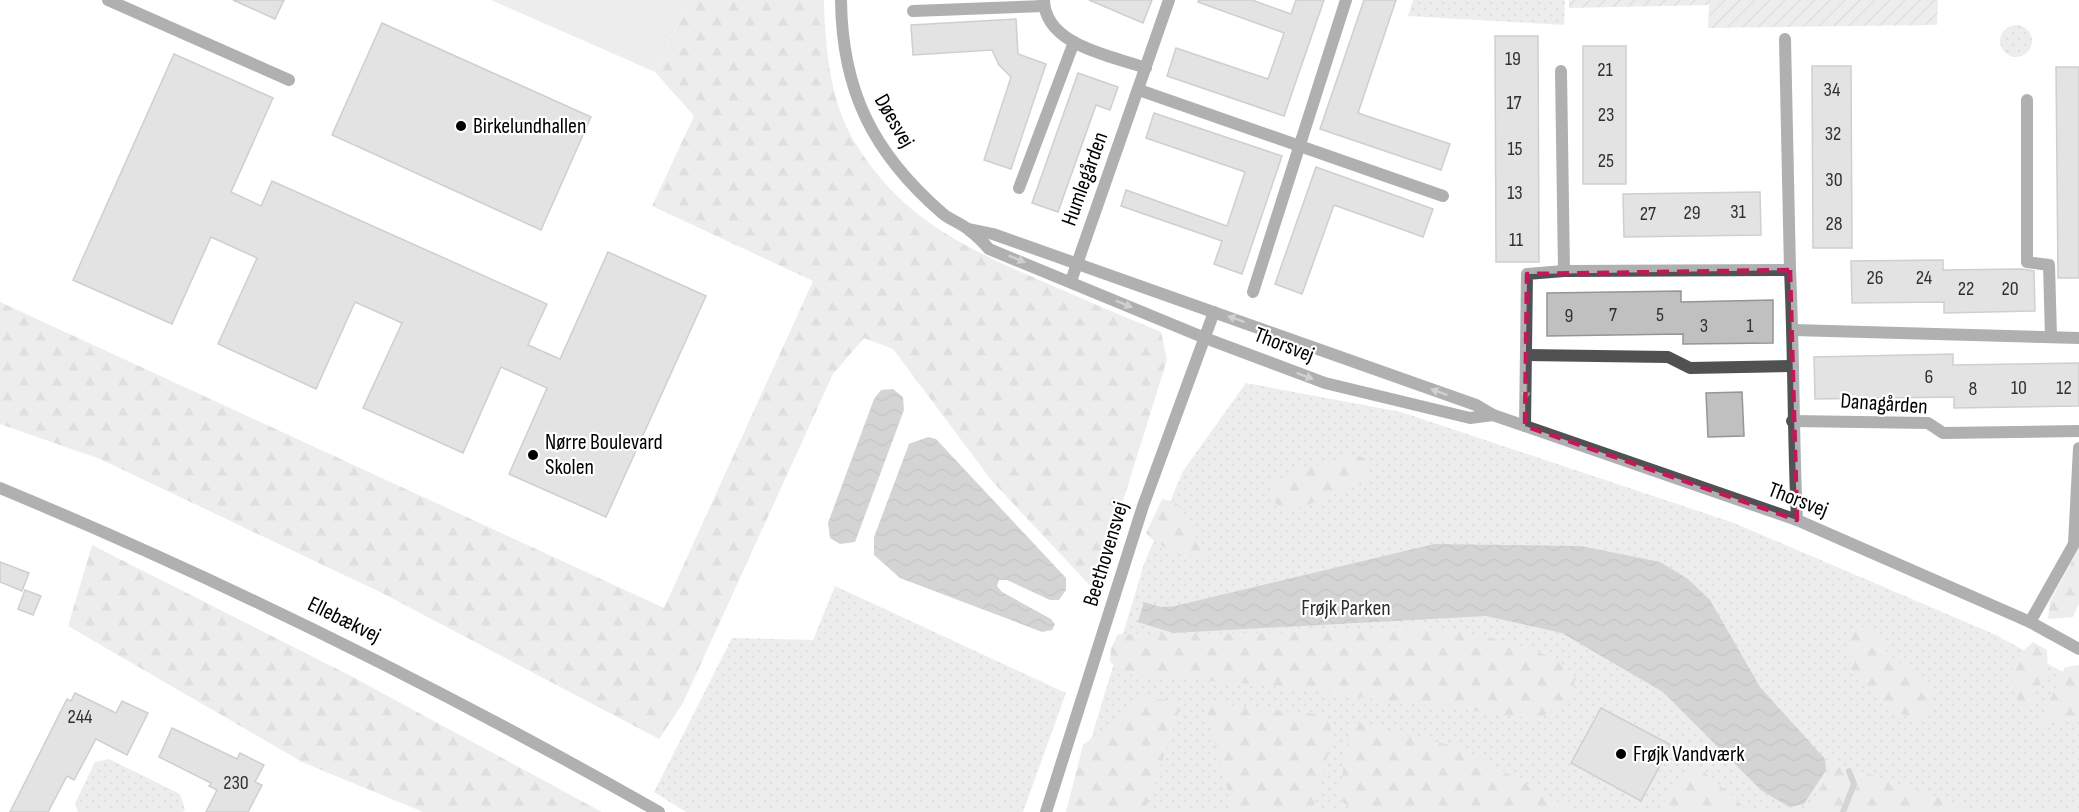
<svg xmlns="http://www.w3.org/2000/svg" width="2079" height="812" viewBox="0 0 2079 812" font-family="'Sofia Sans Condensed',sans-serif">
  <defs>
    <pattern id="grass-dots" width="8" height="8" patternUnits="userSpaceOnUse" patternTransform="scale(1.5)"><rect width="8" height="8" fill="#d8d8d8"/><path d="M2 2h.1M6 6h.1" fill="none" stroke="#b8b8b8" stroke-width="1.8" stroke-linecap="round"/></pattern>
    <pattern id="forest-firs" width="22" height="20" patternUnits="userSpaceOnUse" patternTransform="scale(1.5)"><rect width="22" height="20" fill="#d8d8d8"/><path d="M5 1l3.5 6h-7zM16 11l3.5 6h-7z" fill="#b8b8b8"/></pattern>
    <pattern id="garden-furrows" width="10" height="10" patternUnits="userSpaceOnUse" patternTransform="scale(1.5)"><rect width="10" height="10" fill="#d8d8d8"/><path d="M-1 1l2-2M0 10L10 0M9 11l2-2" fill="none" stroke="#b8b8b8"/></pattern>
    <pattern id="water-waves" width="16" height="10" patternUnits="userSpaceOnUse" patternTransform="scale(1.5)"><rect width="16" height="10" fill="#9f9f9f"/><path d="M0 5q4-4 8 0t8 0" fill="none" stroke="#878787"/></pattern>
  </defs>
  <rect width="100%" height="100%" fill="#fff"/>
  <g fill="url(#grass-dots)">
    <path d="M 1413,0 L 1565,0 L 1564,25 L 1408,16 Z"/>
    <circle cx="2016" cy="41" r="16"/>
    <path d="M 1246,383 L 1401,412 L 1734,523 L 1996,635 L 2079,681 L 2079,812 L 1069,812 L 1144,564 L 1183,471 Z"/>
    <path d="M 835,586 L 1066,693 L 1023,812 L 686,812 L 654,792 L 732,638 L 813,640 Z"/>
    <path d="M 109,759 L 180,794 L 185,809 L 183,812 L 78,812 L 75,803 L 95,762 Z"/>
  </g>
  <g fill="url(#forest-firs)">
    <path d="M 689,0 L 824,0 C 825,46 830,101 854,141 C 900,218 965,248 1044,282 C 1083,299 1122,316 1161,332 L 1167,360 L 1095,591 L 992,481 L 893,349 L 864,338 L 833,374 L 683,703 L 659,739 L 384,594 L 100,459 L 0,424 L 0,302 L 664,608 L 813,281 L 652,206 L 694,116 L 655,72 Z"/>
    <path d="M 1355,455 L 1365,458 L 1370,476 L 1365,483 C 1347,489 1307,508 1290,508 C 1276,509 1261,493 1276,482 C 1298,467 1330,462 1355,455 Z"/>
    <path d="M 1162,499 L 1176,502 L 1207,555 C 1185,558 1161,550 1146,533 Z"/>
    <path d="M 92,545 L 351,676 L 602,812 L 423,812 L 302,762 L 68,626 Z"/>
    <path d="M 2079,548 L 2079,604 L 2073,617 L 2048,619 L 2050,601 Z"/>
    <path d="M 1422,626 C 1463,633 1552,642 1576,678 L 1568,702 L 1538,719 L 1262,685 L 1126,674 L 1110,662 L 1111,648 L 1118,634 L 1278,633 Z"/>
    <path d="M 1863,627 L 1873,628 C 1879,637 1884,650 1892,657 C 1911,675 1928,678 1935,707 L 1927,719 C 1895,720 1874,693 1852,673 L 1848,643 L 1854,630 Z"/>
    <path d="M 2033,642 L 2047,650 L 2048,669 L 2027,710 C 2013,705 2009,673 2016,660 C 2019,654 2028,647 2033,642 Z"/>
    <path d="M 2079,665 L 2079,715 L 2067,722 L 2045,727 L 2041,720 L 2065,667 Z"/>
    <path d="M 1143,697 L 1182,702 L 1145,812 L 1066,812 L 1083,745 Z"/>
    <path d="M 1205,703 L 1327,715 L 1333,736 L 1312,812 L 1233,812 Z"/>
    <path d="M 1359,723 L 1462,748 L 1576,812 L 1354,812 L 1339,798 L 1349,730 Z"/>
    <path d="M 1692,761 L 1750,812 L 1657,812 Z"/>
    <path d="M 1834,762 L 1968,807 L 1973,812 L 1808,812 Z"/>
  </g>
  <path fill="url(#garden-furrows)" d="M 1569,0 L 1938,0 L 1937,25 L 1708,28 L 1709,5 L 1569,8 Z"/>
  <path fill="#d8d8d8" d="M 491,0 L 689,0 L 655,72 Z"/>
  <g fill="url(#water-waves)">
    <path d="M 893,389 L 903,397 L 904,410 L 855,542 L 840,544 L 830,538 L 828,523 L 874,399 L 881,390 Z"/>
    <path d="M 928,437 L 936,439 L 1066,578 L 1066,590 L 1059,600 L 1050,600 L 1007,580 L 999,580 L 997,586 L 1002,592 L 1051,619 L 1055,624 L 1052,630 L 1042,632 L 900,578 L 874,555 L 874,537 L 909,444 Z"/>
    <path d="M 1434,544 L 1581,546 L 1660,562 L 1688,579 L 1710,600 L 1760,687 L 1825,759 L 1826,770 L 1804,804 L 1789,807 L 1761,790 L 1663,692 L 1562,633 L 1486,616 L 1173,633 L 1138,622 L 1144,602 L 1161,607 L 1175,606 Z"/>
  </g>
  <g fill="none" stroke-linecap="round" stroke-linejoin="round">
    <path stroke="#9f9f9f" stroke-width="6" d="M 1843,812 L 1854,784 L 1849,771"/>
  </g>
  <g fill="#c0c0c0" stroke="#959595" stroke-width="1.5">
    <path d="M 233,0 L 284,0 L 275,19 Z"/>
    <path d="M 1089,0 L 1152,0 L 1143,23 Z"/>
    <path d="M 1199,0 L 1252,0 L 1291,14 L 1296,0 L 1324,0 L 1284,116 L 1167,76 L 1176,48 L 1268,79 L 1284,33 L 1198,2 Z"/>
    <path d="M 1364,0 L 1396,0 L 1358,113 L 1450,144 L 1441,170 L 1320,129 Z"/>
    <path d="M 1016,19 L 1018,54 L 1046,64 L 1011,169 L 984,160 L 1011,77 L 999,65 L 992,50 L 913,55 L 911,25 Z"/>
    <path d="M 382,23 L 591,117 L 541,230 L 332,135 Z"/>
    <path d="M 1495,36 L 1538,36 L 1539,262 L 1496,262 Z"/>
    <rect x="1583" y="46" width="43" height="138"/>
    <path d="M 174,54 L 273,98 L 231,192 L 261,206 L 272,181 L 547,304 L 528,345 L 560,359 L 608,252 L 706,296 L 606,517 L 509,474 L 547,388 L 501,367 L 463,453 L 363,408 L 402,323 L 355,302 L 316,389 L 218,344 L 257,258 L 211,237 L 172,324 L 73,280 Z"/>
    <path d="M 1812,66 L 1851,66 L 1852,248 L 1813,248 Z"/>
    <path d="M 2056,67 L 2079,67 L 2079,278 L 2058,278 Z"/>
    <path d="M 1078,73 L 1118,87 L 1110,110 L 1096,105 L 1058,212 L 1032,203 Z"/>
    <path d="M 1154,113 L 1282,156 L 1242,274 L 1214,264 L 1222,241 L 1121,206 L 1126,190 L 1227,226 L 1245,172 L 1146,138 Z"/>
    <path d="M 1316,167 L 1433,209 L 1423,237 L 1334,205 L 1302,294 L 1275,284 Z"/>
    <path d="M 1760,192 L 1761,235 L 1624,237 L 1623,194 Z"/>
    <path d="M 1943,260 L 1943,270 L 2022,269 L 2034,271 L 2035,311 L 1944,313 L 1944,302 L 1852,303 L 1851,261 Z"/>
    <path d="M 1681,291 L 1681,302 L 1773,300 L 1773,343 L 1683,344 L 1683,334 L 1547,336 L 1547,293 Z"/>
    <path d="M 1953,354 L 1953,365 L 2079,363 L 2079,406 L 1954,408 L 1954,397 L 1815,399 L 1814,357 Z"/>
    <path d="M 1742,392 L 1744,436 L 1708,437 L 1706,393 Z"/>
    <path d="M 0,562 L 29,573 L 22,591 L 0,582 Z"/>
    <path d="M 25,590 L 41,596 L 33,615 L 18,609 Z"/>
    <path d="M 75,693 L 116,713 L 122,701 L 148,713 L 127,755 L 96,739 L 74,780 L 67,776 L 48,812 L 10,812 L 67,699 L 71,701 Z"/>
    <path d="M 1601,708 L 1671,745 L 1641,801 L 1571,763 Z"/>
    <path d="M 172,728 L 237,759 L 240,753 L 264,765 L 255,782 L 262,785 L 248,812 L 206,812 L 217,790 L 209,786 L 211,783 L 159,757 Z"/>
  </g>
  <g fill="none" stroke-linecap="round" stroke-linejoin="round">
    <g stroke="#515151" stroke-width="12">
      <path d="M 108,0 L 289,80"/>
      <path d="M 1044,0 C 1045,46 1113,56 1146,68"/>
      <path d="M 913,11 L 1044,6"/>
      <path d="M 1561,71 L 1564,271"/>
      <path d="M 1139,90 L 1443,196"/>
      <path d="M 2027,100 L 2027,262 L 2049,265 L 2051,337"/>
      <path d="M 1019,188 L 1074,42"/>
      <path d="M 1790,270 C 1794,354 1793,437 1797,520"/>
      <path d="M 1071,281 L 1169,0"/>
      <path d="M 1253,292 L 1346,0"/>
      <path d="M 1793,330 L 2079,338"/>
      <path d="M 1526,355 L 1668,357 L 1690,368 L 1792,366"/>
      <path d="M 1792,421 L 1928,423 L 1943,433 L 2079,431"/>
      <path d="M 1525,426 L 1527,274 L 1564,271 L 1790,270 L 1785,39"/>
      <path d="M 2030,622 L 2074,544 L 2079,448"/>
    </g>
    <g stroke="#515151" stroke-width="12">
      <path d="M 841,0 C 842,91 873,153 942,213 C 950,220 961,223 969,230 C 976,235 983,242 989,249 L 1205,338 L 1325,383 L 1470,418 L 1493,415"/>
      <path d="M 969,229 L 993,234 L 1476,405 L 1493,415 L 1797,520 L 2030,622 L 2079,649"/>
      <path d="M 0,488 C 227,582 446,691 659,812"/>
      <path d="M 1046,812 L 1143,506 L 1214,312"/>
    </g>
  </g>
  <defs><path id="oneway-solid" d="M-6-.8H1V-3.2L6.5 0L1 3.2V.8H-6Z" transform="scale(1.5)"/></defs>
  <g fill="#979797">
    <use href="#oneway-solid" transform="translate(1017 259) rotate(22)"/>
    <use href="#oneway-solid" transform="translate(1124 304) rotate(23)"/>
    <use href="#oneway-solid" transform="translate(1236 319) rotate(-160)"/>
    <use href="#oneway-solid" transform="translate(1305 376) rotate(21)"/>
    <use href="#oneway-solid" transform="translate(1526 391) rotate(91)"/>
    <use href="#oneway-solid" transform="translate(1439 392) rotate(-160)"/>
  </g>
  <path d="M0 0H2079V812H0ZM 1790,270 L 1797,520 L 1525,426 L 1527,274 Z" fill="#fff" fill-opacity=".55" fill-rule="evenodd"/>
  <path fill="none" stroke="#c2185b" stroke-width="4.5" stroke-dasharray="12 8" stroke-linejoin="round" d="M 1790,270 L 1797,520 L 1525,426 L 1527,274 Z"/>
  <g fill="#000" stroke="#fff" stroke-width="2">
    <circle cx="461" cy="126" r="6"/>
    <circle cx="533" cy="455" r="6"/>
    <circle cx="1621" cy="754" r="6"/>
  </g>
  <g text-anchor="middle" dominant-baseline="central" stroke-width="4.5" stroke-linejoin="round" paint-order="stroke">
    <g font-size="20" fill="#303030">
      <text x="1513" y="59">19</text>
      <text x="1605" y="70">21</text>
      <text x="1832" y="90">34</text>
      <text x="1514" y="103">17</text>
      <text x="1606" y="115">23</text>
      <text x="1833" y="134">32</text>
      <text x="1515" y="149">15</text>
      <text x="1606" y="161">25</text>
      <text x="1834" y="180">30</text>
      <text x="1515" y="193">13</text>
      <text x="1738" y="212">31</text>
      <text x="1692" y="213">29</text>
      <text x="1648" y="214">27</text>
      <text x="1834" y="224">28</text>
      <text x="1516" y="240">11</text>
      <text x="1875" y="278">26</text>
      <text x="1924" y="278">24</text>
      <text x="1966" y="289">22</text>
      <text x="2010" y="289">20</text>
      <text x="1613" y="315">7</text>
      <text x="1660" y="315">5</text>
      <text x="1569" y="316">9</text>
      <text x="1704" y="326">3</text>
      <text x="1750" y="326">1</text>
      <text x="1929" y="377">6</text>
      <text x="2019" y="388">10</text>
      <text x="2064" y="388">12</text>
      <text x="1973" y="389">8</text>
      <text x="80" y="717">244</text>
      <text x="236" y="783">230</text>
    </g>
    <g font-size="22" fill="#000" stroke="#fff">
      <text transform="translate(894 121) rotate(60)">Døesvej</text>
      <text transform="translate(1085 179) rotate(-70)">Humlegården</text>
      <text transform="translate(1284 345) rotate(21)">Thorsvej</text>
      <text transform="translate(1884 404) rotate(4)">Danagården</text>
      <text transform="translate(1798 500) rotate(21)">Thorsvej</text>
      <text transform="translate(1106 554) rotate(-73)">Beethovensvej</text>
      <text transform="translate(344 620) rotate(26)">Ellebækvej</text>
    </g>
    <g font-size="22" fill="#000" stroke="#fff" text-anchor="start">
      <text x="473" y="126">Birkelundhallen</text>
      <text x="545" y="442">Nørre Boulevard<tspan x="545" dy="25">Skolen</tspan></text>
      <text x="1633" y="754">Frøjk Vandværk</text>
    </g>
    <g font-size="22" fill="#2f2f2f" stroke="#fff">
      <text x="1346" y="608">Frøjk Parken</text>
    </g>
  </g>
</svg>
